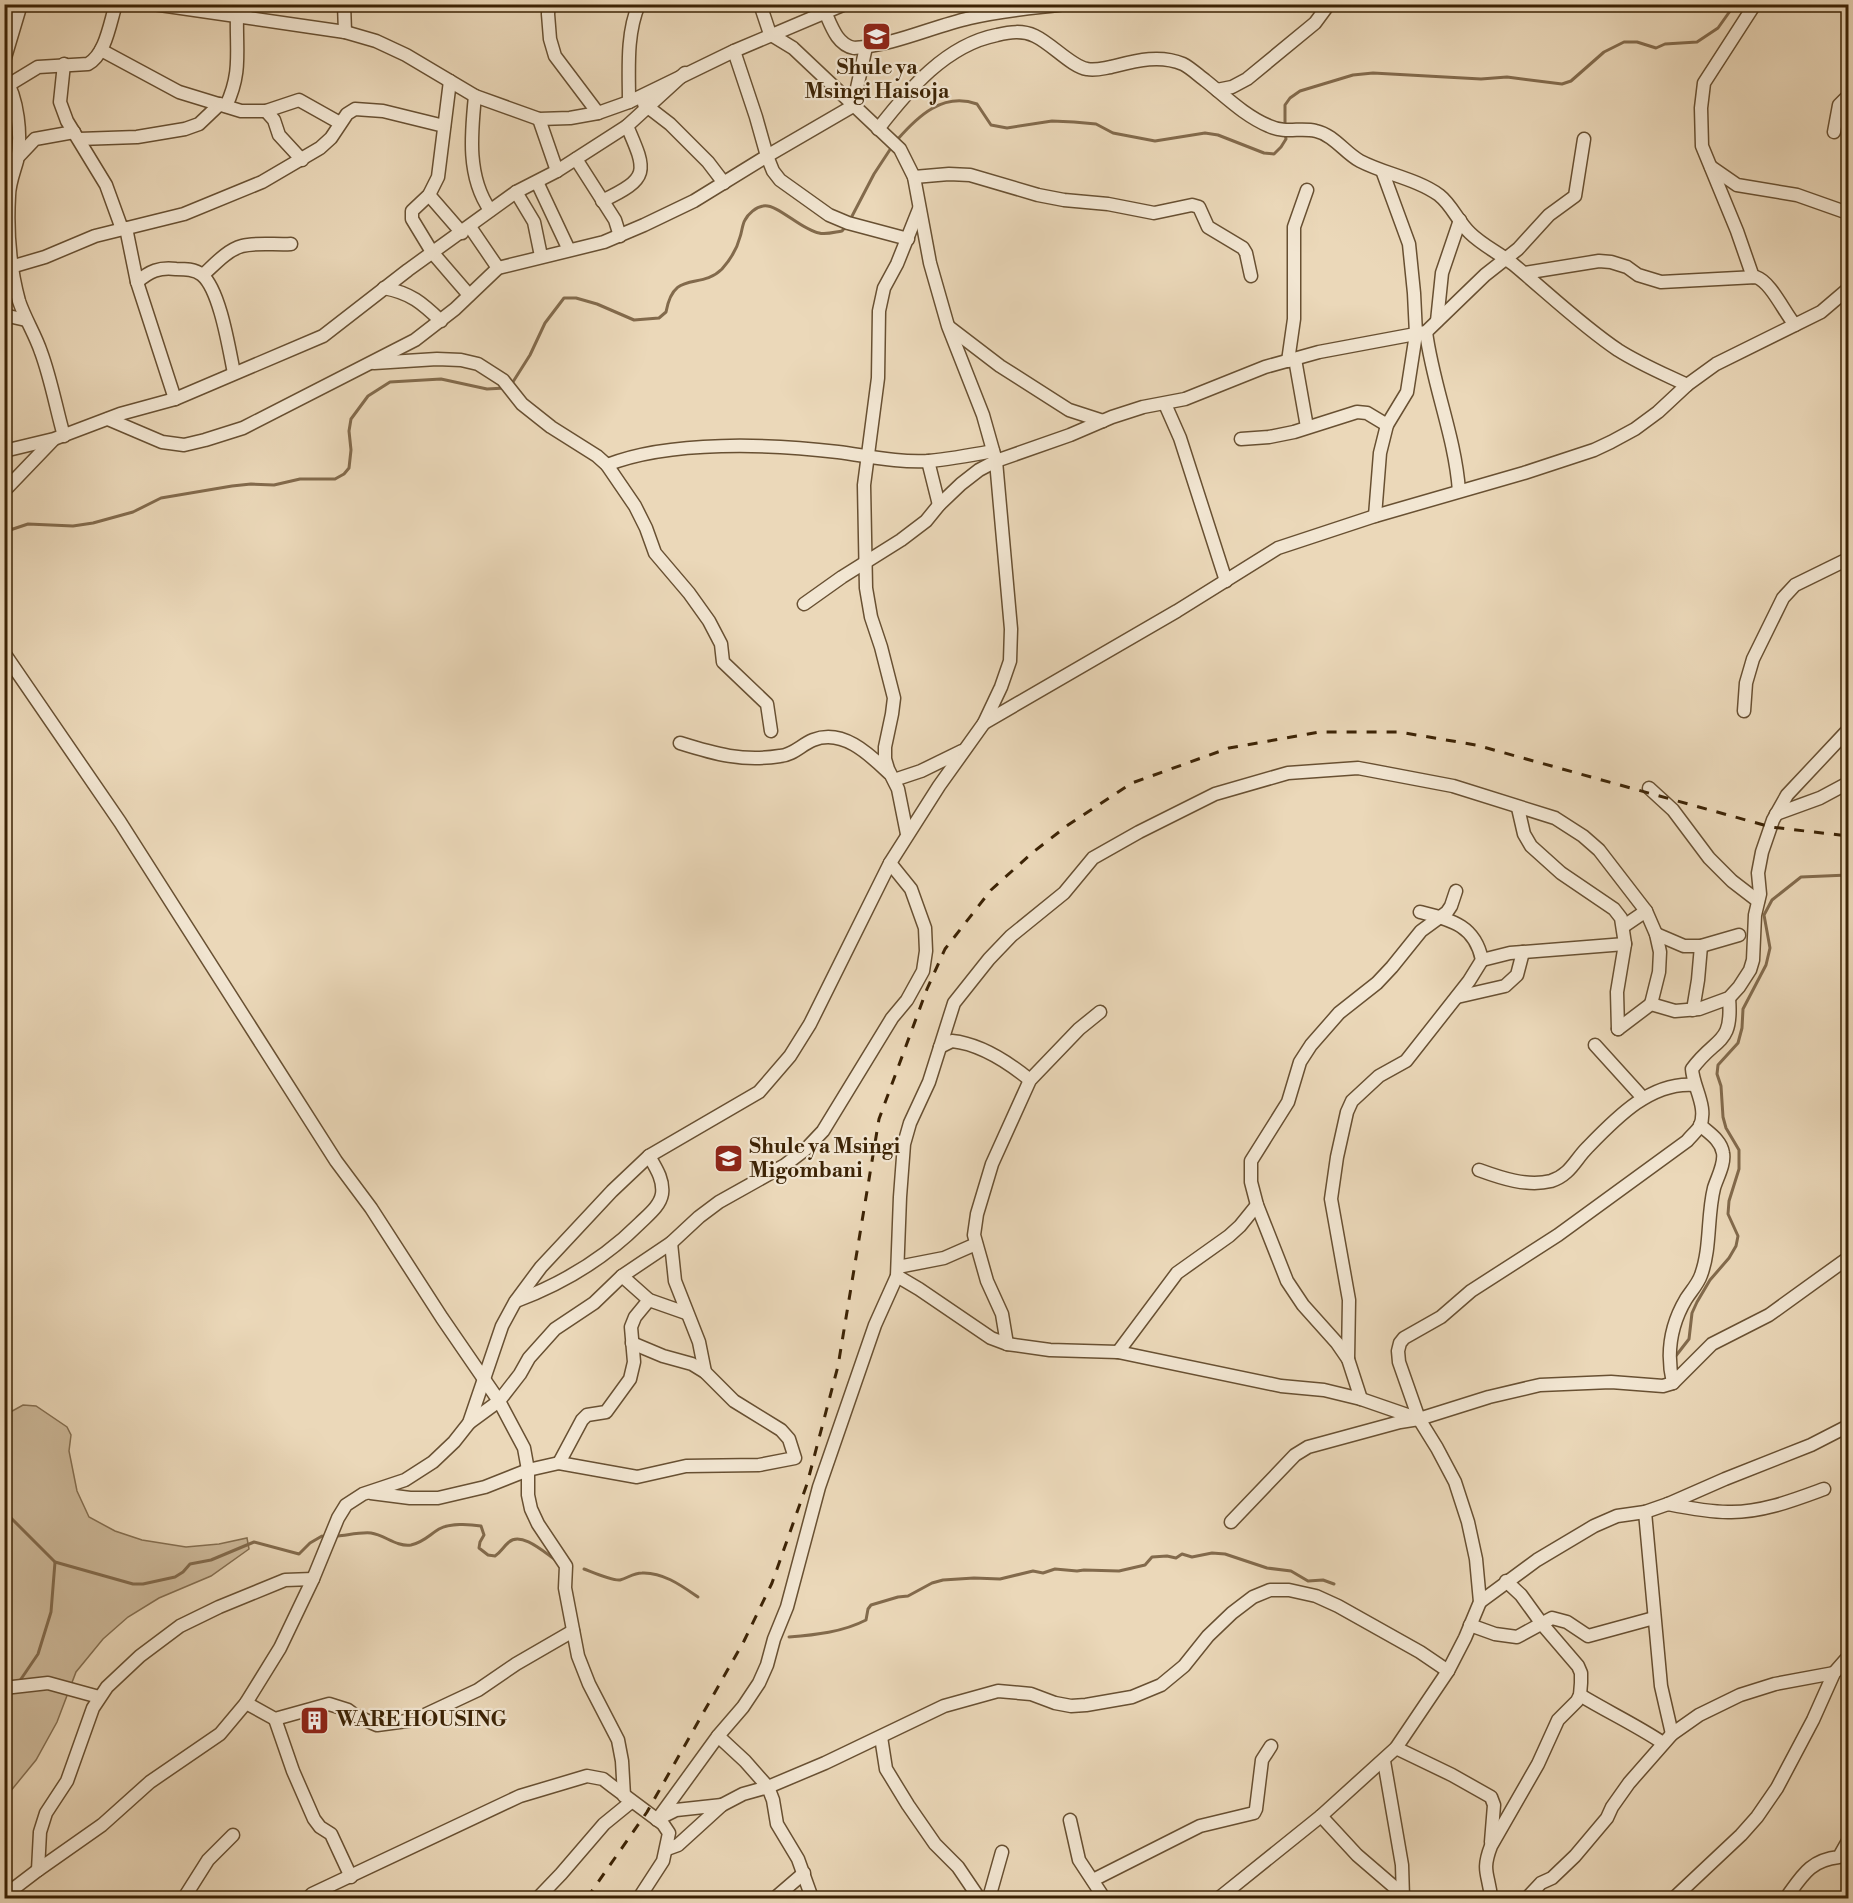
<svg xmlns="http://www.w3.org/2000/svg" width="1853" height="1903" viewBox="0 0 1853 1903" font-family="'Libre Bodoni',serif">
  <rect width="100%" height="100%" fill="#ebd8b9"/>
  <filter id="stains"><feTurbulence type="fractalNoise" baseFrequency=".00333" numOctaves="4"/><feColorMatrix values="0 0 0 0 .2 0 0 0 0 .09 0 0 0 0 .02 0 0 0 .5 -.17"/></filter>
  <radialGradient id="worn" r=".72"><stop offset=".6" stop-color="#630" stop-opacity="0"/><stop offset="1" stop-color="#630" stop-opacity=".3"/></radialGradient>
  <path fill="#cdb99a" stroke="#846e50" stroke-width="1.5" d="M 23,1405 L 36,1406 L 67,1427 L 71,1435 L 69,1451 L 77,1491 L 89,1517 L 115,1531 L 142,1540 L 186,1547 L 219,1544 L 247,1538 L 249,1549 L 211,1576 L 159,1598 L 128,1617 L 103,1639 L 76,1672 L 57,1722 L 36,1760 L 5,1798 L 5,1415 Z"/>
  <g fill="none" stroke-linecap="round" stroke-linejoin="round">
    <g stroke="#826a4c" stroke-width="3">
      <path d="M 1285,126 L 1285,105 L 1290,98 L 1300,91 L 1353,75 L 1373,73 L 1481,79 L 1507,77 L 1562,84 L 1571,81 L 1604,52 L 1624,42 L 1637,42 L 1656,48 L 1665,44 L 1697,42 L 1718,28 L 1735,4"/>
      <path d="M 897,140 C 918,116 943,92 977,104 L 991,125 L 1007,128 L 1052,121 L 1074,122 L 1096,124 L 1113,133 L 1155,141 L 1205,133 L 1218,135 L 1264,153 L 1274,154 L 1281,147 L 1286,139 L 1285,133"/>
      <path d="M 850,220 L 874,174 L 893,145"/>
      <path d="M 511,385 L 530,355 L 545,323 L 564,298 L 576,298 L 597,304 L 634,320 L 659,318 L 666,312 C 674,268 700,291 722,269 C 730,260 737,249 740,237 C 742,232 742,225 745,220 C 748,214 756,207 763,206 C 777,203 801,230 819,233 C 826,235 835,232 842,231 L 847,225"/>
      <path d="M 4,532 L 28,524 L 73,526 L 93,523 L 133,512 L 161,498 L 232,486 L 251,484 L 274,485 L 300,479 L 335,479 L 344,474 L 349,468 L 351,450 L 349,431 L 351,419 L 368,396 L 390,382 L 441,379 L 487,389 L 505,388"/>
      <path d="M 1675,1357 L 1689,1339 L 1692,1313 L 1697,1302 L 1710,1280 L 1729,1258 L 1736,1246 L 1738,1236 L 1728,1214 L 1729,1201 L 1739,1169 L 1739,1150 L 1726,1128 L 1723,1117 L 1721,1086 L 1717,1074 L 1718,1065 L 1738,1043 L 1742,1028 L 1743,1009 L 1766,965 L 1770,948 L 1764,915 L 1772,900 L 1801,877 L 1848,875"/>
      <path d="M 4,1511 L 55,1562 L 133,1584 L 143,1584 L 175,1577 L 183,1572 L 190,1564 L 211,1560 L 254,1542 L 299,1554 L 310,1543 L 322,1536"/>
      <path d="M 338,1536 C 348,1535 361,1532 371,1533 C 385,1535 396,1547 411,1545 C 424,1542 429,1535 439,1529 C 450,1523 469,1524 481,1526 L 484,1535 L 480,1542 L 479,1548 L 488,1555 L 495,1556 C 501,1552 503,1547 509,1542 C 522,1531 546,1554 557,1561"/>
      <path d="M 584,1569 C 592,1572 612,1581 620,1580 C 628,1578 633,1573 642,1573 C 663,1572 682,1586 698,1597"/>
      <path d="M 789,1637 C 815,1635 843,1632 866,1620 L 868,1609 L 871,1605 L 898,1597 L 908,1596 L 932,1583 L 943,1580 L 974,1578 L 1000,1579 L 1033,1571 L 1043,1573 L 1055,1569 L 1077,1571 L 1084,1570 L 1119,1571 L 1145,1565 L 1152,1557 L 1167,1556 L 1176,1558 L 1182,1554 L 1192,1557 L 1212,1553 L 1225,1554 L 1267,1568 L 1291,1571 L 1308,1581 L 1323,1580 L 1334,1584"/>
      <path d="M 19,1682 L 38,1654 L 51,1612 L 55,1562"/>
      <path d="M 4,1703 L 12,1692"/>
    </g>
    <defs>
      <g id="street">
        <path d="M 153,4 L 345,32 L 376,41 L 406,55 L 475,96 L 539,119 L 570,118 L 598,113 L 629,102 L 734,51 L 845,4"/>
        <path d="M 344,4 L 345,32"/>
        <path d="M 549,4 L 548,14 L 550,39 L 555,56 L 598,113"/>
        <path d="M 826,14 C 832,28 838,45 854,48 C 895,45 931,27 970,18 C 1002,10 1034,8 1066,4"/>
        <path d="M 245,17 L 246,4"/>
        <path d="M 101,50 L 179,92 L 241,111 L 266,111 L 299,100 L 340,123"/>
        <path d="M 734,51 L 756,117 L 767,156 L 773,171 L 780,180 L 829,215 L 848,223 L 908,239"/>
        <path d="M 4,61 L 21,4"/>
        <path d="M 64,64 L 60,102 L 67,121 L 106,185 L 122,229"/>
        <path d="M 4,76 C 18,98 22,135 17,161 C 14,172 9,184 9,196 C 7,231 10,268 19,301 C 25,319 35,334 41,352 C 51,379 56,408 64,436"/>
        <path d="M 450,81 L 438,177 L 429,195 L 412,211 L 412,219 L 432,252 L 469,295"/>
        <path d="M 10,84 L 38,67 L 88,64 C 106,54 110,22 116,4"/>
        <path d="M 1217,90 L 1232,87 L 1247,79 L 1315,23 L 1329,4"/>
        <path d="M 475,96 C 471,135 467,177 490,210"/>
        <path d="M 629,102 C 629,70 626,34 639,4"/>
        <path d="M 644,104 L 670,124 L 708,162 L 724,183"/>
        <path d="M 226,106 C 242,72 236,52 237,15"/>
        <path d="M 266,111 L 274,120 L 279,135 L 302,160"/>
        <path d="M 539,119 L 557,171"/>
        <path d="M 878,129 C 909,89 946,45 997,35 C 1010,32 1022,30 1035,36 C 1052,44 1072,67 1087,69 C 1095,71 1104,68 1111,67 C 1135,61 1159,54 1183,64 C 1191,68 1199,76 1206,81 C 1226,97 1245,116 1269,126 C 1286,134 1300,127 1316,131 C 1334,135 1345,153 1360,161 C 1385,174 1417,179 1439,195 C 1452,205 1458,222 1470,233 C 1482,245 1499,253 1513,264 C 1548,293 1581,325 1618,350 C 1640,364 1664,374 1687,385"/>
        <path d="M 1834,132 L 1839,105 L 1848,96"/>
        <path d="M 79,139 L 137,137 L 185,129 L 199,124 L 220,104"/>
        <path d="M 17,158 L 35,139 L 74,132"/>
        <path d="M 576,159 L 615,220 L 620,236"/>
        <path d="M 1711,167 L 1737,185 L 1797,195 L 1848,213"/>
        <path d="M 914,177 L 949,174 L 970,175 L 1038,195 L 1064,200 L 1108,204 L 1154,213 L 1192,205 L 1199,207 L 1208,227 L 1243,248 L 1246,253 L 1251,276"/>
        <path d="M 537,182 L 569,250"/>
        <path d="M 516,192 L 534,222 L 541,256"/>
        <path d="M 429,195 L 462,233"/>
        <path d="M 602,201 C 650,178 647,172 627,126"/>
        <path d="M 470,227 L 498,268"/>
        <path d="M 126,228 L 137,282 L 175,399"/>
        <path d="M 4,269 L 45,257 L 95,236 L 184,214 L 262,182 L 320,148 L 331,138 L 347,114 L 355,109 L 383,111 L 444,126"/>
        <path d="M 1524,273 L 1599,261 L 1611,262 L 1627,267 L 1638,275 L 1661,282 L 1756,277 C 1771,282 1784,312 1795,325"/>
        <path d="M 203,275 C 214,265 227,250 242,246 C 257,242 275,245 291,244"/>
        <path d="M 1753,277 L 1737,231 L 1702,146 L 1701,108 L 1704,83 L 1755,4"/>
        <path d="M 137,282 C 150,271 159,267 176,269 C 185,269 195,269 202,275 C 220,290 229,349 234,373"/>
        <path d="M 384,288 C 411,293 422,303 441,321"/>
        <path d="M 4,315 L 26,320"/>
        <path d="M 1437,321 L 1442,273 L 1460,220"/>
        <path d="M 949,327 L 1000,366 L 1069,410 L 1103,421"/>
        <path d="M 1426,332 C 1433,386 1455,436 1459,491"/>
        <path d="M 1295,359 L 1307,427"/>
        <path d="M 1288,361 L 1294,319 L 1294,227 L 1307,190"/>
        <path d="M 374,363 L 437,359 L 461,360 L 478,364 L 503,380 L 522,404 L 551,427 L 597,456 L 607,465 L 635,506 L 646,528 L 655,553 L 689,593 L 709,621 L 721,644 L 723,662 L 767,704 L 771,731"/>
        <path d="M 1165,404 L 1180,438 L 1226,581"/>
        <path d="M 108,419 L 162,442 L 184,445 L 205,440 L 243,428 L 415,340 L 455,309 L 498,268 L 604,242 L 644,225 L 694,201 L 767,156 L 853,106 L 866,47"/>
        <path d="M 1241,439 L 1269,437 L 1294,432 L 1357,412 L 1367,413 L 1387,425"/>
        <path d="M 4,451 L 54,439 L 120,414 L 175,399 L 323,336 L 408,270 L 516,192 L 557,171 L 627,126 L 685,73"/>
        <path d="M 928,461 L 939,505"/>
        <path d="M 607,465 C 670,440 771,444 838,452 C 868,456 899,463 929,461 C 951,459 972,455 993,451"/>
        <path d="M 4,491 L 53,440"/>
        <path d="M 1375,516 L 1380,453 L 1387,425 L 1407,392 L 1416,334 L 1414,293 L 1409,244 L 1383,173"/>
        <path d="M 804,604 L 842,577 L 901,540 L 926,521 L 939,505 L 961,484 L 979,470 L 996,461 L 1070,435 L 1112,417 L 1143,407 L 1185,399 L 1265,367 L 1319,352 L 1426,332 L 1485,275 L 1518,249 L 1549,215 L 1575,196 L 1584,139"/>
        <path d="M 4,653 L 120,822 L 336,1161 L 371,1208 L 442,1318 L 499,1401 L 524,1448 L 528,1470 L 528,1495 L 531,1509 L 538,1524 L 566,1566 L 565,1588 L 578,1656 L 589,1684 L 618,1740 L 622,1761 L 624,1796"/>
        <path d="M 1744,711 L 1746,683 L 1753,659 L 1783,598 L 1795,585 L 1848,559"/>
        <path d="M 984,723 L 1177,611 L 1278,548 L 1375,516 L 1524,473 L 1594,450 L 1611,442 L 1635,429 L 1658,412 L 1687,385 L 1716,364 L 1821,312 L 1848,289"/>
        <path d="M 680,743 C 715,754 743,762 780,756 C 793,755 801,745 813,740 C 843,728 870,755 889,773"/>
        <path d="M 894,780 L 921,771 L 962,751"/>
        <path d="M 1649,788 L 1673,810 L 1709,858 L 1732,881 L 1758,901"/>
        <path d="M 1518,808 L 1524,834 L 1531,846 L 1561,873 L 1614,909 L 1621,918 L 1625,944 L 1617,992 L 1618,1029"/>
        <path d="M 1776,814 L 1820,798 L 1848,783"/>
        <path d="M 907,834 L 898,789 L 888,769 L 885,759 L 885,747 L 892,714 L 894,698 L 881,647 L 871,617 L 866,588 L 864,485 L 878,378 L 879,311 L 884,288 L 897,264 L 919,209"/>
        <path d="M 1624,926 L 1646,911"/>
        <path d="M 1656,934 L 1684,946 L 1701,946 L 1739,935"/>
        <path d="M 1482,960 L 1510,953 L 1625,944"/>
        <path d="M 1457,997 L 1505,986 L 1517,975 L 1523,952"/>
        <path d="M 1693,1010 L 1698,980 L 1701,946"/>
        <path d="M 1618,1029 L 1651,1004 L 1675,1011 L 1699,1009 L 1729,998 L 1739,987 L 1750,970 L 1753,960 L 1755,915 L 1760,894 L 1758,873 L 1762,852 L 1773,820 L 1787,795 L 1848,730"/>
        <path d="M 1595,1045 L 1643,1098"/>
        <path d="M 940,1047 L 952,1041 C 981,1044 1008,1062 1030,1080"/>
        <path d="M 1479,1170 C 1501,1178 1527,1187 1551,1181 C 1570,1175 1575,1160 1587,1148 C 1616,1118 1651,1081 1695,1085"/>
        <path d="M 671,1243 L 675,1281 L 699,1342 L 705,1372"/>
        <path d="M 898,1267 L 944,1258 L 976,1244"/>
        <path d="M 622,1276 L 649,1300 L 686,1313"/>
        <path d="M 897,1276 L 919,1289 L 991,1338 L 1007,1344 L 1050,1350 L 1118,1352 L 1281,1386 L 1324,1390 L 1361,1399 L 1419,1419 L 1437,1448 L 1455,1482 L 1468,1522 L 1476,1559 L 1480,1602 L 1465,1638 L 1448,1671 L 1396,1748 L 1321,1816 L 1219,1898"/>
        <path d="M 516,1301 C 562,1284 605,1258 640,1223 C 648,1215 660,1206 662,1194 C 664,1180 656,1168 649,1156"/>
        <path d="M 1007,1344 L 1002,1314 L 987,1281 L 974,1235 L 977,1214 L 992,1164 L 1030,1080 L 1079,1029 L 1100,1012"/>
        <path d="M 1118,1352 L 1177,1273 L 1229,1236 L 1240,1226 L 1257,1205"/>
        <path d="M 1348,1359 L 1349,1300 L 1331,1199 L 1337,1157 L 1347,1112 L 1352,1101 L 1379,1076 L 1406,1061 L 1469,981 L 1482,960 C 1475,925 1451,920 1420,912"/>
        <path d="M 1673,1383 C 1666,1353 1670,1326 1686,1299 C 1691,1291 1698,1284 1701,1275 C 1711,1248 1707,1216 1714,1188 C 1717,1178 1725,1164 1723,1153 C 1721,1140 1709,1133 1700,1125"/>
        <path d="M 1361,1399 L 1348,1359 L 1337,1343 L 1303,1305 L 1287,1281 L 1257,1205 L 1251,1182 L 1251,1161 L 1288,1102 L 1300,1062 L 1311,1045 L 1339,1013 L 1377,983 L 1392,967 L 1421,931 L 1447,912 L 1451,906 L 1456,891"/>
        <path d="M 1419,1419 L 1399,1362 L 1398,1351 L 1400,1343 L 1404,1338 L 1441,1317 L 1471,1291 L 1558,1235 L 1687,1141 C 1691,1136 1697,1131 1700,1126 C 1708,1107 1693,1087 1692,1069 C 1716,1036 1733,1046 1729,998"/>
        <path d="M 469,1423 L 499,1401 L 520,1374 L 529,1358 L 555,1329 L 594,1303 L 622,1276 L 671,1243 L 699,1217 L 719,1202 L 785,1165 L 806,1149 L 823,1131 L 892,1018 L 907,1000 L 923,971 L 926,951 L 925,928 L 911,889 L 890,863"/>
        <path d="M 559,1463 L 582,1420 L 587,1415 L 606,1412 L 630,1379 L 634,1362 L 631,1327 L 635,1317 L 649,1300"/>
        <path d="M 371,1493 L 410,1498 L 438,1498 L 485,1487 L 528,1470 L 559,1463 L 637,1477 L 686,1466 L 759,1465 L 795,1458 L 789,1439 L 781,1430 L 734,1401 L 705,1372 L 692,1364 L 663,1356 L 632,1343"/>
        <path d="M 1668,1504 C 1688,1508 1708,1512 1728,1512 C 1761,1513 1794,1500 1824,1489"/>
        <path d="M 1645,1512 L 1661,1686 L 1672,1734"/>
        <path d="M 1231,1522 L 1295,1455 L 1308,1447 L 1400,1422 L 1419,1419 L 1489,1397 L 1540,1385 L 1611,1382 L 1663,1386 L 1673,1383 L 1712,1344 L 1769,1315 L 1848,1258"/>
        <path d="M 1480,1602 L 1537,1560 L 1594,1526 L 1617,1516 L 1645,1512 L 1668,1504 L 1725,1479 L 1811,1445 L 1848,1426"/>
        <path d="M 1470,1625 L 1495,1634 L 1517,1637 L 1552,1618 L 1567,1622 L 1588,1636 L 1654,1618"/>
        <path d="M 4,1688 L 48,1683 L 99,1697"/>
        <path d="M 1580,1695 C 1608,1712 1636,1725 1663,1743"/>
        <path d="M 246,1703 L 275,1719 L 329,1704 L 348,1710 L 356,1716 L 377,1725 L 414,1720 L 478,1690 L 516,1664 L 573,1631"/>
        <path d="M 275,1719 L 293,1771 L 314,1819 L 320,1827 L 331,1834 L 351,1877"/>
        <path d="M 718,1736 L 745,1761 L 768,1787 L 773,1800 L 777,1824 L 798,1859 L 812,1898"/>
        <path d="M 881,1737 L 886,1769 L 908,1805 L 935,1844 L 958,1867 L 979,1898"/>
        <path d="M 1396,1748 L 1452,1775 L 1491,1797 L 1494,1805 L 1491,1842"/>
        <path d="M 1384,1761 L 1402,1865 L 1403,1898"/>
        <path d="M 1321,1816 L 1357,1855 L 1407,1898"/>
        <path d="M 660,1818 L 676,1810 L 722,1805"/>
        <path d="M 657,1820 L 718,1736 L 743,1707 L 759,1683 L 767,1665 L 774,1639 L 787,1607 L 819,1487 L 875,1325 L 897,1276 L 900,1197 L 904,1144 L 910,1123 L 929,1082 L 954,1003 L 989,959 L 1011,936 L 1064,893 L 1093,858 L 1139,832 L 1215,794 L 1288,773 L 1358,768 L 1453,786 L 1555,818 L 1583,836 L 1599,850 L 1646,911 L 1656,934 L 1660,952 L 1659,972 L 1651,1004"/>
        <path d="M 1070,1820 L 1079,1860 L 1104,1898"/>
        <path d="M 667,1849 L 678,1845 L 722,1805 L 743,1794 L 768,1787 L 825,1763 L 944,1706 L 998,1691 L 1031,1694 L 1055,1703 L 1071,1706 L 1086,1705 L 1132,1697 L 1161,1685 L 1184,1666 L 1208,1636 L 1232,1613 L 1253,1597 L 1270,1590 L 1289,1590 L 1316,1596 L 1338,1606 L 1420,1652 L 1448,1671"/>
        <path d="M 38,1870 L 40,1832 L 46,1813 L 67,1781 L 93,1708 L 107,1687 L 140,1656 L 180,1626 L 219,1607 L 285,1580 L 313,1579"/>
        <path d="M 1093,1880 L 1200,1826 L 1254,1813 L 1256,1809 L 1262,1760 L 1271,1746"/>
        <path d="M 4,1896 L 38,1870 L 102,1825 L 150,1782 L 220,1734 L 246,1703 L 280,1648 L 313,1579 L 338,1518 L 346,1505 L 363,1494 L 405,1480 L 433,1462 L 454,1442 L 469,1423 L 502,1326 L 515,1302 L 541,1267 L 612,1191 L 649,1156 L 759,1092 L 790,1056 L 810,1024 L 890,863 L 939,786 L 984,723 L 1001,687 L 1010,661 L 1011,629 L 996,461 L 983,415 L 948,326 L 930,263 L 914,177 L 900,149 L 793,48 L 770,34 L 760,4"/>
        <path d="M 184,1898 L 208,1860 L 233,1835"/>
        <path d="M 308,1898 L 312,1894 L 520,1796 L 587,1776 L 603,1779 L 612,1786 L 663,1824 L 669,1833 L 663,1861 L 639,1898"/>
        <path d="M 538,1898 L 561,1874 L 604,1824 L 631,1802"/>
        <path d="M 775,1898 L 804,1873"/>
        <path d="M 989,1898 L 1002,1852"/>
        <path d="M 1491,1898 C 1489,1874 1481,1872 1491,1846 L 1538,1764 L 1558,1720 L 1577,1701 L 1580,1695 L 1581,1683 L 1581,1673 L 1578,1666 L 1542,1624 L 1521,1595 L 1506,1581"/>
        <path d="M 1527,1898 L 1541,1883 L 1552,1878 L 1575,1856 L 1607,1818 L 1612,1807 L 1629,1783 L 1672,1734 L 1699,1715 L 1740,1695 L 1775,1684 L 1834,1673"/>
        <path d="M 1674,1898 L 1741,1835 L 1757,1817 L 1777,1788 L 1813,1720 L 1834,1673 L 1848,1657"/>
        <path d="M 1786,1898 C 1802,1876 1810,1860 1839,1857 L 1848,1841"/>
      </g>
    </defs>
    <use href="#street" stroke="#685032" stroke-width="15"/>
    <use href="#street" stroke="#f2e6d2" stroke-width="12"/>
    <path stroke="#3c2305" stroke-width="3" stroke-dasharray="10 10" stroke-linecap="butt" d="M 587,1898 L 647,1812 L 744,1641 L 772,1583 L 807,1484 L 838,1366 L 879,1119 L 927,989 L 945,949 L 991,890 L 1032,853 L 1068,825 L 1132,783 L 1229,748 L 1320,732 L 1399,732 L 1476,745 L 1771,827 L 1848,836"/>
  </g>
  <defs>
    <symbol id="school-square" viewBox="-11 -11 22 22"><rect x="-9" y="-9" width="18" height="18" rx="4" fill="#8f2418" stroke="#f2e6d2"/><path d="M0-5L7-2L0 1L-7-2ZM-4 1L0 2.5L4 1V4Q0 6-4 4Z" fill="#fff"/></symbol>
    <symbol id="building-square" viewBox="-11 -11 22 22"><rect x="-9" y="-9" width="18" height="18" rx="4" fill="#8f2418" stroke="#f2e6d2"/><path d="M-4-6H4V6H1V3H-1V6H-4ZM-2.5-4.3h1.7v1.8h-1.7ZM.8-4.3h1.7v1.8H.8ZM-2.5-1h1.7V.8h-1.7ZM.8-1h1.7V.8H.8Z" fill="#fff"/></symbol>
  </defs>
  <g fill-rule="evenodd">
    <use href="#school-square" x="860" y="20" width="33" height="33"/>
    <use href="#school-square" x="712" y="1142" width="33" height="33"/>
    <use href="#building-square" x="298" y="1704" width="33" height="33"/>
  </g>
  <g text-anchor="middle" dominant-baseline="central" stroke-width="4.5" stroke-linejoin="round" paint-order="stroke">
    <g font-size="21" font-weight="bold" fill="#3c2305" stroke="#f2e6d2" text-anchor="start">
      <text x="877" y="68" text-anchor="middle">Shule ya<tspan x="877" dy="24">Msingi Haisoja</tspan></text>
      <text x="749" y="1147">Shule ya Msingi<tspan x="749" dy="24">Migombani</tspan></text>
      <text x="336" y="1720">WARE HOUSING</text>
    </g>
  </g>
  <rect width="1853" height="1903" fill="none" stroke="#ebd8b9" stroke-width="24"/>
  <rect x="6" y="6" width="1841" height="1891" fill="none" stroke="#3c2305" stroke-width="3"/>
  <rect x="12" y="12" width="1829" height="1879" fill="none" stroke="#3c2305" stroke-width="1.5"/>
  <rect width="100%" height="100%" filter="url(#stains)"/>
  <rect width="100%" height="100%" fill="url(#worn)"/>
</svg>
